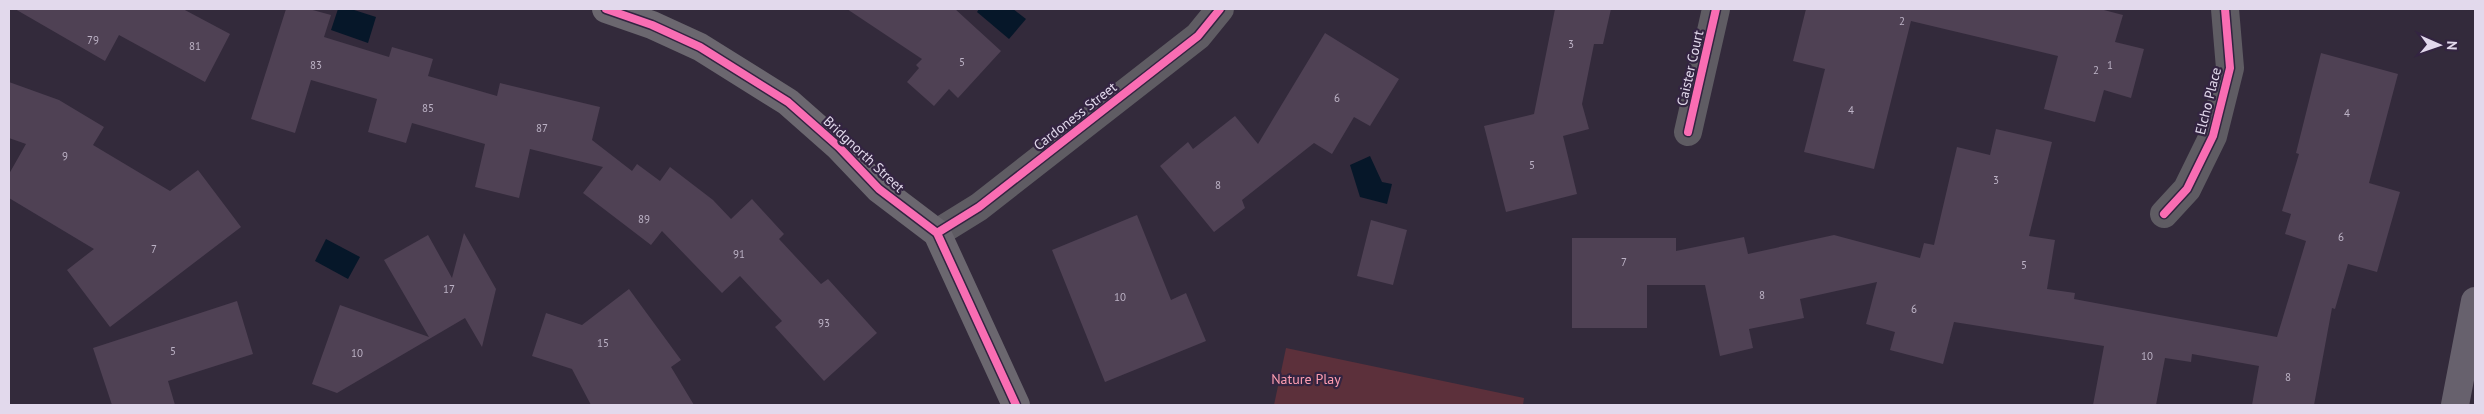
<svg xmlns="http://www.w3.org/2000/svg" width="2484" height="414" viewBox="0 0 2484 414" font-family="'PT Sans',sans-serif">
  <rect width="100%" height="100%" fill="#332a3b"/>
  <path fill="#5c303b" d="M 1286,348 L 1524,398 L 1523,405 L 1274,405 Z"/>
  <g fill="#061729">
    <path d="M 338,9 L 351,9 L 376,17 L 368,43 L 331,30 Z"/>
    <path d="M 979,9 L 1013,9 L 1026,19 L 1009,39 L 977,12 Z"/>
    <path d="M 1370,156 L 1382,182 L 1392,184 L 1387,204 L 1360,197 L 1350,165 Z"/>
    <path d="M 326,239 L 360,257 L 348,279 L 315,261 Z"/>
  </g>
  <g fill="#4f4154">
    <path d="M 15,9 L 183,9 L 230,34 L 205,82 L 119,35 L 105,61 Z"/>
    <path d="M 286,9 L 309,9 L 331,15 L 324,37 L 389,57 L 392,47 L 433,59 L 428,76 L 497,96 L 500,83 L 600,107 L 592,140 L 632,171 L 637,164 L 660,181 L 670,167 L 713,200 L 731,219 L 752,199 L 784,234 L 779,239 L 821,284 L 828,279 L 877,333 L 824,381 L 775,327 L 782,321 L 740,276 L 722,293 L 662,231 L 651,245 L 583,193 L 603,167 L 530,149 L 519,198 L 475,187 L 485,144 L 412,123 L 406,143 L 368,132 L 377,99 L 311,80 L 295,133 L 251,119 Z"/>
    <path d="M 847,9 L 955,9 L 1001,51 L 958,98 L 949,89 L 934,106 L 907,82 L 919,68 L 916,65 L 922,59 Z"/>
    <path d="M 1555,9 L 1611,9 L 1603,44 L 1594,44 L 1582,104 L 1589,129 L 1563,136 L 1577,194 L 1506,212 L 1484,126 L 1534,114 Z"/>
    <path d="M 1806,9 L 2100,9 L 2123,15 L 2115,42 L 2144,49 L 2131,98 L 2104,90 L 2095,122 L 2044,109 L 2058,56 L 1911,21 L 1874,169 L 1804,152 L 1825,69 L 1793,61 Z"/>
    <path d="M 1325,33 L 1399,79 L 1370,126 L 1354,117 L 1332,154 L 1314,143 L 1242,200 L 1245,208 L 1214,232 L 1160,166 L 1188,142 L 1193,149 L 1235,116 L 1258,144 Z"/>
    <path d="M 2321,53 L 2398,74 L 2369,183 L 2400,192 L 2377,272 L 2348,264 L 2335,309 L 2332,308 L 2314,405 L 2252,405 L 2259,366 L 2192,354 L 2191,362 L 2165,358 L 2156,405 L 2093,405 L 2104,346 L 1954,322 L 1943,364 L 1890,350 L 1895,332 L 1866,324 L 1877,282 L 1800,299 L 1804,318 L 1749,329 L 1753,348 L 1720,356 L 1705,285 L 1647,285 L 1647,328 L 1572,328 L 1572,238 L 1676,238 L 1676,251 L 1744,237 L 1748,254 L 1834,235 L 1920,258 L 1924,243 L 1934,245 L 1957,147 L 1990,155 L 1996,129 L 2052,142 L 2029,236 L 2055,240 L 2047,289 L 2075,293 L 2074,299 L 2277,337 L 2306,241 L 2285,234 L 2291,214 L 2282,211 L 2299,154 L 2296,153 Z"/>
    <path d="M 9,82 L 59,100 L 104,127 L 93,145 L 170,191 L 198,170 L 241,227 L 110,327 L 67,270 L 94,249 L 9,198 L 9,174 L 26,144 L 9,138 Z"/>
    <path d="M 1137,215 L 1171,300 L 1186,293 L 1206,341 L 1105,382 L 1052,250 Z"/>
    <path d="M 1371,220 L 1407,230 L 1393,285 L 1357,276 Z"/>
    <path d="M 464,233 L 496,289 L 482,347 L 465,318 L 337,393 L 312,384 L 340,305 L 429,337 L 384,260 L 428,235 L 452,278 Z"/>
    <path d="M 629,289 L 681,360 L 671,367 L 694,405 L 591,405 L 572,369 L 532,356 L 546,313 L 582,325 Z"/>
    <path d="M 237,301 L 253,354 L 168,381 L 175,405 L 112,405 L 93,348 Z"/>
  </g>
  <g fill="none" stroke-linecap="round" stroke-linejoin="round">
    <g stroke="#5f5c63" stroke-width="28">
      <path d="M 1688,132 L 1716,9"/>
      <path d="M 2164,214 L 2187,189 L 2213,136 L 2230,68 L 2225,9"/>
      <path d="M 937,233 L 979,207 L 1198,36 L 1220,9"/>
    </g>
    <path stroke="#6b676f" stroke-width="28" d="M 606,9 L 652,25 L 700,47 L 788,102 L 839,147 L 879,189 L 937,233 L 1016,405"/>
    <path stroke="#67616d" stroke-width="28" d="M 2455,405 L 2475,301"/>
    <defs>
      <g id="cycleway">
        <path d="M 606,9 L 652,25 L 700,47 L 788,102 L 839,147 L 879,189 L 937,233 L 1016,405"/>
        <path d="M 1688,132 L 1716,9"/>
        <path d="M 2164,214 L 2187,189 L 2213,136 L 2230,68 L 2225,9"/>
        <path d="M 937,233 L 979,207 L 1198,36 L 1220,9"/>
      </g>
    </defs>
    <use href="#cycleway" stroke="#332441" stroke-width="11"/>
    <use href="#cycleway" stroke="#f96db3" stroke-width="8"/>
  </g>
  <g text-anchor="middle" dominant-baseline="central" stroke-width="4.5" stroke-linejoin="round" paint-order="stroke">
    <g font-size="11" fill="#bdb3c6">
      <text x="1902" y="21">2</text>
      <text x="93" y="40">79</text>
      <text x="1571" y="44">3</text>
      <text x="195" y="46">81</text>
      <text x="962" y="62">5</text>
      <text x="316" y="65">83</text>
      <text x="2110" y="65">1</text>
      <text x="2096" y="70">2</text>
      <text x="1337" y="98">6</text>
      <text x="428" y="108">85</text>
      <text x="1851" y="110">4</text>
      <text x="2347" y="113">4</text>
      <text x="542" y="128">87</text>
      <text x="65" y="156">9</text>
      <text x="1532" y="165">5</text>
      <text x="1996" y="180">3</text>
      <text x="1218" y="185">8</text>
      <text x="644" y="219">89</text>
      <text x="2341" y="237">6</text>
      <text x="154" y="249">7</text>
      <text x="739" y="254">91</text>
      <text x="1624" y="262">7</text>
      <text x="2024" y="265">5</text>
      <text x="449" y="289">17</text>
      <text x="1762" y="295">8</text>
      <text x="1120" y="297">10</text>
      <text x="1914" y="309">6</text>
      <text x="824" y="323">93</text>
      <text x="603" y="343">15</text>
      <text x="173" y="351">5</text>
      <text x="357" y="353">10</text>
      <text x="2147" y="356">10</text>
      <text x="2288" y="377">8</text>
    </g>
    <g font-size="14" fill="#e2d9ec" stroke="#332441">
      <text transform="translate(1690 68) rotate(-77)">Caister Court</text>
      <text transform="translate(2208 101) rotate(-76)">Elcho Place</text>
      <text transform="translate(1075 116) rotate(-38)">Cardoness Street</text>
      <text transform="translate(864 154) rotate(43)">Bridgnorth Street</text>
    </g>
    <g font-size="14" fill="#ff9eb1" stroke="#332441">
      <text x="1306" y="379">Nature Play</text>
    </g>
  </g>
  <rect width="2484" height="414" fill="none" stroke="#e2d9ec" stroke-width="20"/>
  <g transform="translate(2439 45) rotate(92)" stroke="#332441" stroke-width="4" paint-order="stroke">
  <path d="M0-4L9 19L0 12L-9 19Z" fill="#e2d9ec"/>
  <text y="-8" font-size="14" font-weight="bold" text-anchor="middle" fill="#e2d9ec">N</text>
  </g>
</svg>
